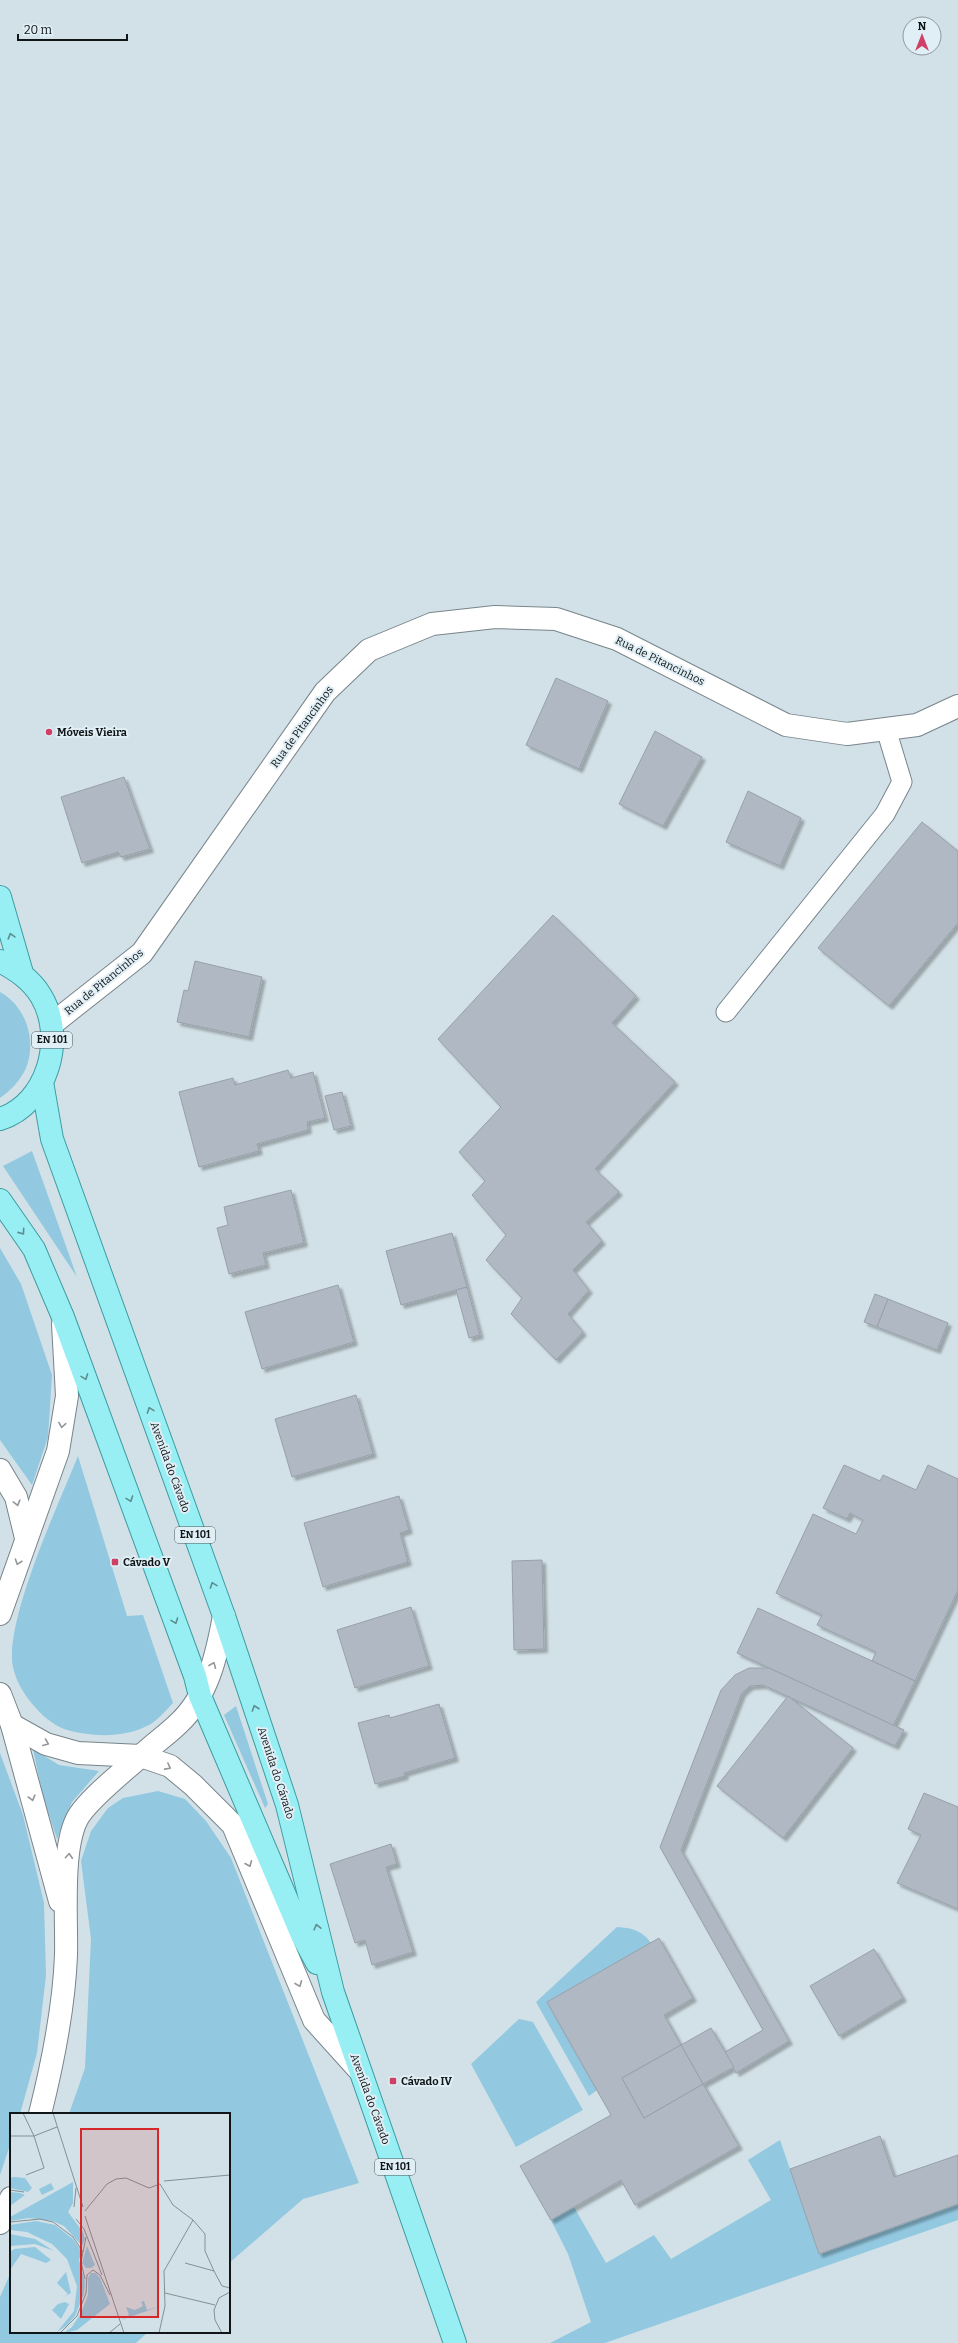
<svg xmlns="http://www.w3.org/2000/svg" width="958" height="2343" viewBox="0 0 958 2343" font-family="Bitter,serif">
  <defs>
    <filter id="shadow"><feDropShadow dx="3.5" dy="3.5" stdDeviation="1" flood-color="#0004"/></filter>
  </defs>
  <rect width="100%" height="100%" fill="#d2e1e7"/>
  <g fill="#92c8e0">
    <path d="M 0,992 C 26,1006 37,1041 26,1068 C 20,1081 11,1090 0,1098 Z"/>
    <path d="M 32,1151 L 77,1277 L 3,1166 Z"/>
    <path d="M 0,1248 L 21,1284 L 52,1375 L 48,1437 L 32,1485 L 0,1440 Z"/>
    <path d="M 78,1456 L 127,1616 L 143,1615 L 173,1703 C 166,1710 158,1720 149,1725 C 126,1737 100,1737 75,1732 C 59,1729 46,1720 35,1707 C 26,1697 18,1685 14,1671 C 0,1629 60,1501 78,1456 Z"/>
    <path d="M 236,1706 L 268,1804 L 265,1808 L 224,1715 Z"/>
    <path d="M 33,1749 L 59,1765 L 99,1771 L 72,1802 L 57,1839 L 43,1797 Z"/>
    <path d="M 0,1753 L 23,1815 L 44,1903 L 46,1975 L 37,2053 L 20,2114 L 11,2114 L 11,2142 L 0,2175 Z"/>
    <path d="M 158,1791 L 185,1799 L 206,1821 L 231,1858 L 359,2183 L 303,2199 L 229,2263 L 229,2114 L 69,2114 L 85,2068 L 91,1939 L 81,1861 L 91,1831 L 108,1808 L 123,1798 Z"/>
    <path d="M 617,1927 C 631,1928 642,1930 651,1943 L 547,2002 L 597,2090 L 589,2096 L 536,2002 Z"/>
    <path d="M 519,2019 L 533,2022 L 583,2110 L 516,2147 L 471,2064 Z"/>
    <path d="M 780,2140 L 819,2254 L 958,2204 L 958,2220 L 605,2343 L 550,2343 L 591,2322 L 568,2254 L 551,2220 L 574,2207 L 606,2263 L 654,2235 L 671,2259 L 771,2200 L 748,2160 Z"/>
    <path d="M 11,2272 L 11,2332 L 148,2332 L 136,2343 L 0,2343 L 0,2297 Z"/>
  </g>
  <g fill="#b0b8c3" stroke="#98a0aa" filter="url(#shadow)">
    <path d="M 556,678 L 608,701 L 579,769 L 526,745 Z"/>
    <path d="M 655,731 L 702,757 L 663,826 L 619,804 Z"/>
    <path d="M 124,777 L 150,849 L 121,857 L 118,852 L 82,863 L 61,797 Z"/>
    <path d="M 748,791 L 801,818 L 780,866 L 726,842 Z"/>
    <path d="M 922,822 L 958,851 L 958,923 L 889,1006 L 818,948 Z"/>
    <path d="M 553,915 L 636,996 L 612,1023 L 675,1082 L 595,1169 L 619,1192 L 586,1222 L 602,1241 L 573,1270 L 589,1290 L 568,1314 L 583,1332 L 556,1360 L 511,1314 L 522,1298 L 486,1260 L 506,1235 L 472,1195 L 485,1181 L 459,1152 L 501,1107 L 438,1039 Z"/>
    <path d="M 195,961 L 262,977 L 249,1037 L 177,1022 L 184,990 L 188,991 Z"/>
    <path d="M 288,1070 L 291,1078 L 313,1072 L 325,1118 L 307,1122 L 308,1130 L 257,1144 L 259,1151 L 199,1167 L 179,1092 L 233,1078 L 235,1085 Z"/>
    <path d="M 342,1092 L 351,1126 L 334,1130 L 325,1096 Z"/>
    <path d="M 291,1190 L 304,1243 L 263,1253 L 266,1265 L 229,1274 L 217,1228 L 228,1225 L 224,1207 Z"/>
    <path d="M 452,1233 L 467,1287 L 401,1305 L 386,1251 Z"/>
    <path d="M 338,1285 L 354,1342 L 262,1369 L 245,1312 Z"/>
    <path d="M 467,1287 L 480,1335 L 469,1338 L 456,1290 Z"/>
    <path d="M 875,1294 L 888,1299 L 877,1327 L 864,1322 Z"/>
    <path d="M 888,1299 L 948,1323 L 937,1350 L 877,1327 Z"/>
    <path d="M 356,1395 L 373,1454 L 292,1477 L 275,1419 Z"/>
    <path d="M 844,1465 L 880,1481 L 883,1475 L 916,1490 L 928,1465 L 958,1479 L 958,1590 L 915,1681 L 872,1661 L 876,1652 L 817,1625 L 822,1615 L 776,1593 L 813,1514 L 856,1534 L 863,1520 L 850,1513 L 847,1519 L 823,1508 Z"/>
    <path d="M 399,1496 L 409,1530 L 400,1533 L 408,1562 L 323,1587 L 304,1523 Z"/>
    <path d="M 542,1560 L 544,1649 L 514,1650 L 512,1561 Z"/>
    <path d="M 411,1607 L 429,1666 L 355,1688 L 337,1630 Z"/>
    <path d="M 758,1608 L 915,1681 L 893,1726 L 737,1653 Z"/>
    <path d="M 749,1668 L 769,1668 L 904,1730 L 895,1746 L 763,1685 L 750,1686 L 742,1693 L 681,1850 L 789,2041 L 736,2073 L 725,2052 L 763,2030 L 660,1847 L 721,1690 L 735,1675 Z"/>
    <path d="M 788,1696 L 853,1748 L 783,1838 L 717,1786 Z"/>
    <path d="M 439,1704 L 455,1758 L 404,1773 L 405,1776 L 375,1784 L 358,1723 L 389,1715 L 390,1718 Z"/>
    <path d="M 924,1793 L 958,1807 L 958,1909 L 897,1883 L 921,1835 L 908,1829 Z"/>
    <path d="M 391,1844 L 397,1864 L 386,1867 L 413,1952 L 372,1965 L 365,1940 L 355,1943 L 330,1864 Z"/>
    <path d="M 659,1938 L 693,1998 L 664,2015 L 681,2045 L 622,2078 L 644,2118 L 703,2084 L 739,2146 L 635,2205 L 621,2180 L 551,2220 L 520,2166 L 611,2115 L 547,2002 Z"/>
    <path d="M 874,1949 L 903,1998 L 839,2036 L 810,1986 Z"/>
    <path d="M 711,2028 L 734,2067 L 703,2084 L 681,2045 Z"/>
    <path d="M 681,2045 L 703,2084 L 644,2118 L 622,2078 Z"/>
    <path d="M 880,2136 L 894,2177 L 958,2155 L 958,2204 L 819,2254 L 790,2169 Z"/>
  </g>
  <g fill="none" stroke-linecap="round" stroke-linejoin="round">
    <defs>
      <path id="lane" d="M 726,1012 L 885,814 L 902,782 L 886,729"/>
      <path id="street" d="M 52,1024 L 142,953 L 325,692 L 369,650 L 432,624 L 495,617 L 556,619 L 617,639 L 786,725 L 847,734 L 917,725 L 958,706"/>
      <g id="secondary">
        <path d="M 0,1470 L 16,1497 L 26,1538"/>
        <path d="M 0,1614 L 58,1451 L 67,1396 L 63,1324"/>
        <path d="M 0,1694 L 12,1725 L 60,1901"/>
        <path d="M 12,1725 L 46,1744 L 78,1753 L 141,1756 C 153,1744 167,1735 179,1723 C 208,1696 217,1654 224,1616"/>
        <path d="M 40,2114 C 53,2062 64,2009 66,1955 C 67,1920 61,1850 77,1819 C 86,1801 125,1770 141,1756 L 170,1766 L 193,1785 L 233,1825 L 314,2020 L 359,2070"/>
        <path d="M 0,2223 L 11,2198"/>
      </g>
      <g id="primary">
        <path d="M 0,897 L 22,973"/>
        <path d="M 0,961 C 16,970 31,979 41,996 C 66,1037 48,1104 0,1119"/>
        <path d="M 42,1082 L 52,1139 L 224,1616 L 287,1805 L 333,1992 L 455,2343"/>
        <path d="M 0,1200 L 34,1249 L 63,1317 L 195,1676 L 200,1696 L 302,1935 L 317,1963"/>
      </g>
    </defs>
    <use href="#lane" stroke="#78858b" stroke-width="21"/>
    <use href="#street" stroke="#78858b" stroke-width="24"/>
    <use href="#secondary" stroke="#78858b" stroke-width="24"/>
    <use href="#primary" stroke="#3c9ca1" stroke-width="24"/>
    <use href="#lane" stroke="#fff" stroke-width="19"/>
    <use href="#street" stroke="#fff" stroke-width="22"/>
    <use href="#secondary" stroke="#fff" stroke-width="22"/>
    <use href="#primary" stroke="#98eff3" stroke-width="22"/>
  </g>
  <defs><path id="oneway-chevron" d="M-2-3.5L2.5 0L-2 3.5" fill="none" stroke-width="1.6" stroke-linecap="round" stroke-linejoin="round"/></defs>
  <g stroke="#5b8d90">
    <use href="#oneway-chevron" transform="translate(11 936) rotate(-106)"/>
    <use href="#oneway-chevron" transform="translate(22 1232) rotate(55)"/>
    <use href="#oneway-chevron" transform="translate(85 1377) rotate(70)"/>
    <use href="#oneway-chevron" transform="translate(150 1410) rotate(-110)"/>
    <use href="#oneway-chevron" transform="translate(130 1499) rotate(70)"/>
    <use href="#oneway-chevron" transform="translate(213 1585) rotate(-110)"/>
    <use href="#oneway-chevron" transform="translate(175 1621) rotate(70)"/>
    <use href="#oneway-chevron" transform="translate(255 1708) rotate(-109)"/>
    <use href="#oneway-chevron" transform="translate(317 1927) rotate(-104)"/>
  </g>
  <g stroke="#939697">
    <use href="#oneway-chevron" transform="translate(62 1425) rotate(99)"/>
    <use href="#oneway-chevron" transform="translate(17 1503) rotate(75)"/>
    <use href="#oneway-chevron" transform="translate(18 1562) rotate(109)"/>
    <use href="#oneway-chevron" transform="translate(213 1665) rotate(-68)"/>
    <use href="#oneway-chevron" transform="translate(46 1743) rotate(22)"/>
    <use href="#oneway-chevron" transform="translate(168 1767) rotate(28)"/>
    <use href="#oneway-chevron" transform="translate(32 1798) rotate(75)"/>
    <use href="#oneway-chevron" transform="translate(69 1856) rotate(-86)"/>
    <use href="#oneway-chevron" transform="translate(249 1864) rotate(67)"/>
    <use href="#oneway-chevron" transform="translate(299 1984) rotate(68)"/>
  </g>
  <g fill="#cf4066" stroke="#e0eef5" stroke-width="1.5">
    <circle cx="49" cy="732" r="4"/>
    <rect x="111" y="1558" width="8" height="8" rx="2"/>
    <rect x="389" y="2077" width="8" height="8" rx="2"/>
  </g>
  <g text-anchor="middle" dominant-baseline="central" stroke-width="4" stroke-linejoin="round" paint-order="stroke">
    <g fill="#e0eef5" stroke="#4e565a" stroke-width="1">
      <rect x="32" y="1032" width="40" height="16" rx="3"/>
      <rect x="175" y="1527" width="40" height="16" rx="3"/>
      <rect x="375" y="2159" width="40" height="16" rx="3"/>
    </g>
    <g font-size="10" font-weight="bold" fill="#101517">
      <text x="52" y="1040">EN 101</text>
      <text x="195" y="1535">EN 101</text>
      <text x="395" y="2167">EN 101</text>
    </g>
    <g font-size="11" fill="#101517" stroke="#e0eef5">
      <text transform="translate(660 661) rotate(26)">Rua de Pitancinhos</text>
      <text transform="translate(302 727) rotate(-54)">Rua de Pitancinhos</text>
      <text transform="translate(104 982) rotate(-39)">Rua de Pitancinhos</text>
      <text transform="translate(170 1467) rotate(70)">Avenida do Cávado</text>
      <text transform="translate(276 1773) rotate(72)">Avenida do Cávado</text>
      <text transform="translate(370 2099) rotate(70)">Avenida do Cávado</text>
    </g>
    <g font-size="11" font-weight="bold" fill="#101517" stroke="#e0eef5" text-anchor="start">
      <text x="57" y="732">Móveis Vieira</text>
      <text x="123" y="1562">Cávado V</text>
      <text x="401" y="2081">Cávado IV</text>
    </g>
  </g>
  <g transform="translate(10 2113)">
    <rect width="220" height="220" fill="#d2e1e7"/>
    <path d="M 4,64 L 15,65 L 22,75 L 18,79 L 0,75 L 0,65 ZM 63,69 L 63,90 L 58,99 L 73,119 L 75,126 L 72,133 L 54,113 L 43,108 L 19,105 L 0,108 L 0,104 ZM 41,70 L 44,76 L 32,82 L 29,76 ZM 0,79 L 10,80 L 15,82 L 0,93 ZM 26,108 L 45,112 L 63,126 L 72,139 L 69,147 L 75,169 L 74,181 L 65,203 L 56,213 L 47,219 L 64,198 L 67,173 L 57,146 L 42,131 L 17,119 L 0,117 L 0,112 ZM 0,121 L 25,126 L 44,138 L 25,131 L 0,133 ZM 77,133 L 85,152 L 81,155 L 76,155 L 72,150 ZM 25,134 L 41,147 L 36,150 L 11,141 L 0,157 L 0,139 L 4,136 ZM 56,159 L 61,180 L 54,184 L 58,181 L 47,170 ZM 81,160 L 86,160 L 90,165 L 100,191 L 67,217 L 54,220 L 62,214 L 71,200 L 78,182 L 78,165 ZM 134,188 L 137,197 L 154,192 L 111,207 L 119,202 L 116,194 L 125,197 L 133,193 L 131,189 ZM 55,189 L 59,191 L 58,193 L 51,206 L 42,197 L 48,191 Z" fill="#92c8e0"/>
    <path fill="none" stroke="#848f94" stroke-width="1" d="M 13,0 L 24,23 L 34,55 L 16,62M 43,0 L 73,94M 0,23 L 24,23 L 47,14M 154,68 L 220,62M 0,77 L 14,79M 64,94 L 66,75M 75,98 L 97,71 L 106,66 L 116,65 L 139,75 L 150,71 L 163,92 L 183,107 L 195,121 L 195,138 L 204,158 L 212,173 L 220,175M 75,103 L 114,220M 66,106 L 74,116 L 92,162M 0,109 L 30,106 L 43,109 L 63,124 L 73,139M 175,150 L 204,158M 75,166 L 71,149 L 76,124M 155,180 L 205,192M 50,220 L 67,203 L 76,180 L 77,162 L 83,157 L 90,162 L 100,182M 99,220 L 110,211M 149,220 L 155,193 L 154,158 L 183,107M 212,220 L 205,207 L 204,197 L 209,185 L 220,179"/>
    <path fill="#d62828" fill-opacity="0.15" stroke="#d62828" stroke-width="2" d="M 71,16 L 148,16 L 148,204 L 71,204 Z"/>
    <rect width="220" height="220" fill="none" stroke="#101517" stroke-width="2"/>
  </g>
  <g transform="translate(922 36)"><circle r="19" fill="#e0eef5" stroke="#8d979c"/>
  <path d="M0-3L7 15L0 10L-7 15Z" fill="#cf4066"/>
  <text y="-6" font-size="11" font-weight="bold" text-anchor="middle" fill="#101517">N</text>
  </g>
  <path d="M18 34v6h109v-6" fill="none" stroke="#101517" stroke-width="2"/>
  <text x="24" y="34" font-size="12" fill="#101517" stroke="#e0eef5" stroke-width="3" paint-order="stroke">20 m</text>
</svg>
